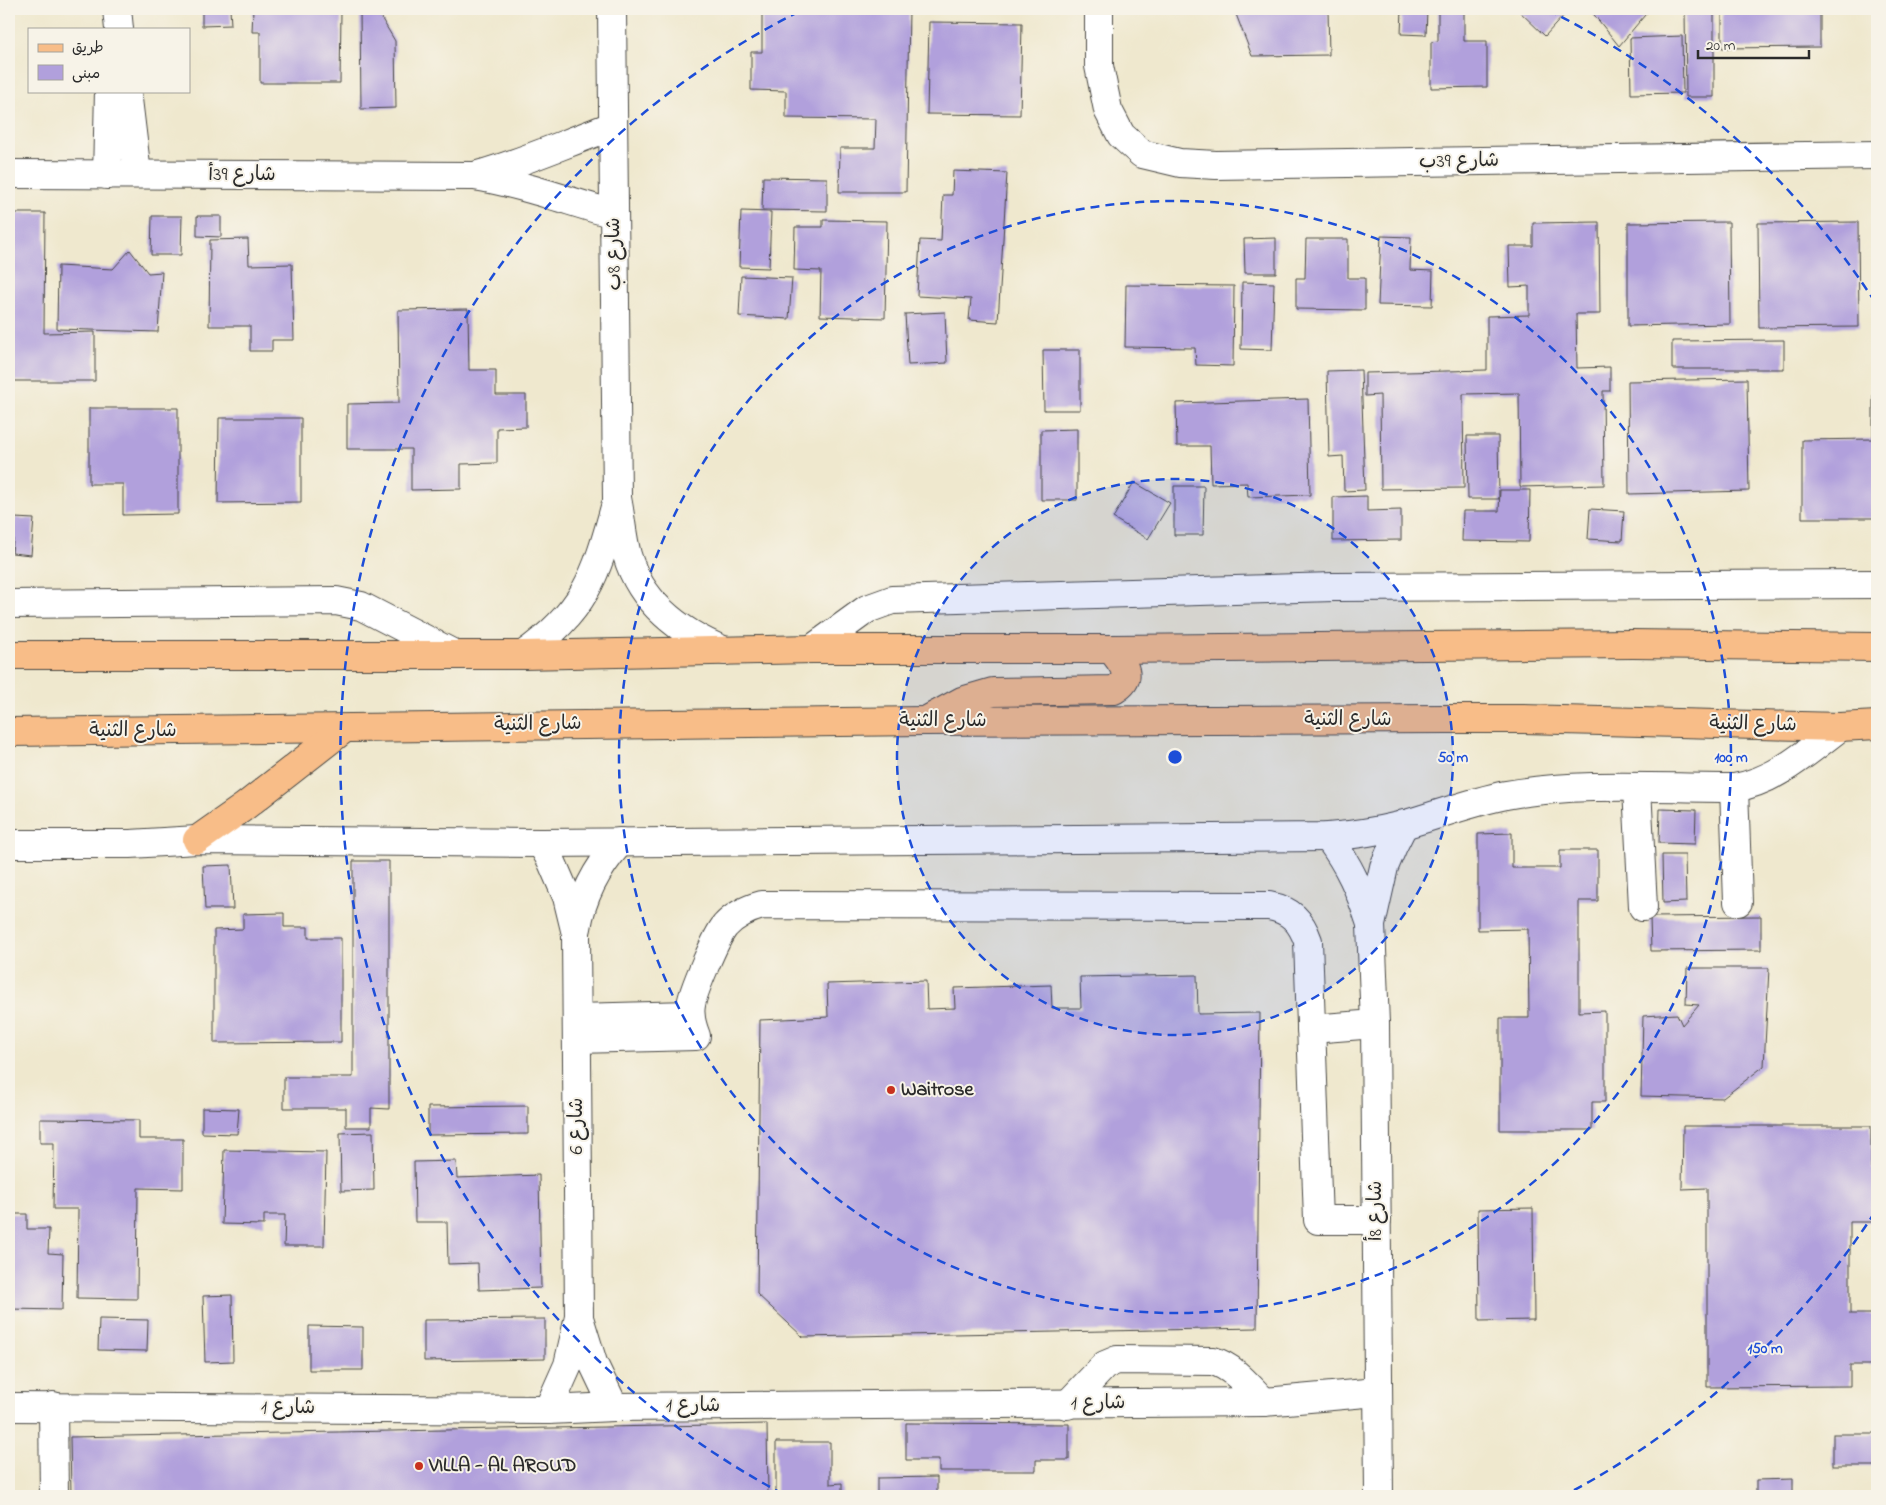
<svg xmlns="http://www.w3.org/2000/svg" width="1886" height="1505" viewBox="0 0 1886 1505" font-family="'Indie Flower','Playpen Sans Arabic',sans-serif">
  <rect width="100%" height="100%" fill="#f7f3e8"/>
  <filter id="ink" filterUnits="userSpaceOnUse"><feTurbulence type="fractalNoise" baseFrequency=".02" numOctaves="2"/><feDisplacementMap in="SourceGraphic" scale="10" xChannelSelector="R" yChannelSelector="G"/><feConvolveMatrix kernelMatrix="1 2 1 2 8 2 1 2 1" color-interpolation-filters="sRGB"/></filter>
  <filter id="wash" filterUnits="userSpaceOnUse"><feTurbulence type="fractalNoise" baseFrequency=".0096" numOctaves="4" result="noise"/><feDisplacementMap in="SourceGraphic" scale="20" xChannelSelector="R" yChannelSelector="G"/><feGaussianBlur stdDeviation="1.12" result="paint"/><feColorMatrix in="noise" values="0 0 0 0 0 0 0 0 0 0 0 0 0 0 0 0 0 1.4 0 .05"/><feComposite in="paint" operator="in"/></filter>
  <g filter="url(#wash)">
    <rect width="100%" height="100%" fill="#efe8ce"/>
    <g id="blocks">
      <g fill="#b1a0dc">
        <path d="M 202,9 L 230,9 L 231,25 L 202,26 Z"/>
        <path d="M 253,9 L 322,9 L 322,12 L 341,12 L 340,83 L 260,83 L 260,32 L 252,32 Z"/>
        <path d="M 360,9 L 376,9 L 395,41 L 396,108 L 361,109 Z"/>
        <path d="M 762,9 L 909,9 L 906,192 L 839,192 L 840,148 L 875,148 L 876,119 L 786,118 L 786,91 L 751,90 L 751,52 L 762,52 Z"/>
        <path d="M 1234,9 L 1328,9 L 1329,55 L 1252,56 Z"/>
        <path d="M 1402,9 L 1427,9 L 1426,35 L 1401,34 Z"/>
        <path d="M 1438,9 L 1464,9 L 1464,41 L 1487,41 L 1487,87 L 1431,88 L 1431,42 L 1438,41 Z"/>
        <path d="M 1517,9 L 1650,9 L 1619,46 L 1591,11 L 1565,14 L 1545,36 Z"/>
        <path d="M 1685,9 L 1714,9 L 1714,97 L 1686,97 Z"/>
        <path d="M 1722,9 L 1820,9 L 1820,47 L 1722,48 Z"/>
        <path d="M 929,22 L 1022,23 L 1020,115 L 927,114 Z"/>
        <path d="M 1682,36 L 1683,93 L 1631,94 L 1630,38 Z"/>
        <path d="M 953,171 L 1007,173 L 998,322 L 969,320 L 971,299 L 917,296 L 920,240 L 941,241 L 943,195 L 952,195 Z"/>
        <path d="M 763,177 L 827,178 L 827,211 L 762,210 Z"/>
        <path d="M 741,211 L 771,212 L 769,268 L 739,267 Z"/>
        <path d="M 9,213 L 45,213 L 44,333 L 95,332 L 95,381 L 9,381 Z"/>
        <path d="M 152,216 L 182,216 L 181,255 L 151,255 Z"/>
        <path d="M 197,216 L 221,216 L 221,237 L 197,236 Z"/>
        <path d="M 823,220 L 887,221 L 885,318 L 820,316 L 821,271 L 794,270 L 795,227 L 823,227 Z"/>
        <path d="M 1599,222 L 1600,314 L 1576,314 L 1577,368 L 1610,367 L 1610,391 L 1603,391 L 1604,485 L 1520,487 L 1519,393 L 1463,394 L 1464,488 L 1381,489 L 1380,395 L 1365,396 L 1365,373 L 1487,370 L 1487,316 L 1529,315 L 1529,286 L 1510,287 L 1509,246 L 1533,246 L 1533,223 Z"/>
        <path d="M 1729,222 L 1730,324 L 1628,326 L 1628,223 Z"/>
        <path d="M 1858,222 L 1859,327 L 1759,328 L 1758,223 Z"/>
        <path d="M 1381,236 L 1411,237 L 1410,270 L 1433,271 L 1432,306 L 1378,305 Z"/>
        <path d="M 1276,238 L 1276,273 L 1245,273 L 1244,239 Z"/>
        <path d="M 248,239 L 249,265 L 292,264 L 294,340 L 272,340 L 272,351 L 250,351 L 250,326 L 209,326 L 210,240 Z"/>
        <path d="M 1306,239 L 1348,239 L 1348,278 L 1365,278 L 1365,310 L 1296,309 L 1296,278 L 1305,278 Z"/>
        <path d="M 130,250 L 148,273 L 162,272 L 158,332 L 57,329 L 58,266 L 113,269 Z"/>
        <path d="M 741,276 L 792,278 L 789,319 L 739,316 Z"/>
        <path d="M 1242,282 L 1274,283 L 1272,350 L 1241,349 Z"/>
        <path d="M 1126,285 L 1234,286 L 1233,366 L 1196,365 L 1195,348 L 1125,347 Z"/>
        <path d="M 468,309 L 469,370 L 496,370 L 496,395 L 526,395 L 526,427 L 497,428 L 497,463 L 461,464 L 461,489 L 411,490 L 411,449 L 347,449 L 347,404 L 399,403 L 398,310 Z"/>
        <path d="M 945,312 L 947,363 L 908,365 L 905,314 Z"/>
        <path d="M 1784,340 L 1784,369 L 1672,369 L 1672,341 Z"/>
        <path d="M 1043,350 L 1080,350 L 1080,410 L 1044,410 Z"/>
        <path d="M 1361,370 L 1365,490 L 1344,491 L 1343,456 L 1329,457 L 1327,371 Z"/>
        <path d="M 1747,379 L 1749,491 L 1629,494 L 1628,381 Z"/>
        <path d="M 1873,383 L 1877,383 L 1877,518 L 1802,518 L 1802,440 L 1873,439 Z"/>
        <path d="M 1308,399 L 1310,495 L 1248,497 L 1247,483 L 1211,484 L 1210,446 L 1177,446 L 1176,403 Z"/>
        <path d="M 89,408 L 178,408 L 178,514 L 123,515 L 123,484 L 89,484 Z"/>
        <path d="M 219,418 L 301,418 L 301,502 L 218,503 Z"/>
        <path d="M 1077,429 L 1077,500 L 1041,500 L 1041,430 Z"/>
        <path d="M 1467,436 L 1498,436 L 1499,499 L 1468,499 Z"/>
        <path d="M 1134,482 L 1170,503 L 1148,539 L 1113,518 Z"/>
        <path d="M 1174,486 L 1204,486 L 1203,535 L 1174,535 Z"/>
        <path d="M 1500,490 L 1530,490 L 1529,542 L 1462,541 L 1463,511 L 1499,511 Z"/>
        <path d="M 1367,496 L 1367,511 L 1401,510 L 1401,540 L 1333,541 L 1333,497 Z"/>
        <path d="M 1590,509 L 1624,511 L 1622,541 L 1588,539 Z"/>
        <path d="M 15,518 L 34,519 L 31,555 L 12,553 Z"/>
        <path d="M 1660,809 L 1696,810 L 1695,844 L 1659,843 Z"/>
        <path d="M 1512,833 L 1512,868 L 1560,868 L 1560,850 L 1598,850 L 1598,901 L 1579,901 L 1579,1012 L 1605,1011 L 1605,1102 L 1592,1102 L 1592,1130 L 1500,1130 L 1500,1018 L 1529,1018 L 1528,929 L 1478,930 L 1478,834 Z"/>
        <path d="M 1662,855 L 1685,855 L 1686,902 L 1663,903 Z"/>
        <path d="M 353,861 L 389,861 L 389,1109 L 371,1108 L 371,1127 L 346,1127 L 346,1108 L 284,1108 L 284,1077 L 353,1077 Z"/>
        <path d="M 231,865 L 233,909 L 205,909 L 203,866 Z"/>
        <path d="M 284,913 L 284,927 L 308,927 L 308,938 L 341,938 L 341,1042 L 214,1043 L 214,930 L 243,929 L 243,914 Z"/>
        <path d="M 1761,916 L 1761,950 L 1651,951 L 1650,917 Z"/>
        <path d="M 1687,968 L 1769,968 L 1764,1066 L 1723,1098 L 1641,1096 L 1643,1016 L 1677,1014 L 1682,1025 L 1699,1005 L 1686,1004 Z"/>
        <path d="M 1197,975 L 1198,1014 L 1260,1013 L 1257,1328 L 803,1337 L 757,1294 L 760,1020 L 828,1017 L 827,984 L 926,981 L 927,1009 L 955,1008 L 954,988 L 1051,985 L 1052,1008 L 1081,1008 L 1080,977 Z"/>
        <path d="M 528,1106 L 528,1134 L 428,1135 L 428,1107 Z"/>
        <path d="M 202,1108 L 239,1109 L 237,1134 L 202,1133 Z"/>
        <path d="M 40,1119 L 139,1120 L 139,1139 L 183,1139 L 183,1189 L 138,1188 L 137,1299 L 77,1298 L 78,1209 L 53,1209 L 54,1143 L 40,1143 Z"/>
        <path d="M 1683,1126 L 1871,1126 L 1871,1168 L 1877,1168 L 1877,1222 L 1850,1222 L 1850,1314 L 1877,1314 L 1877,1365 L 1850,1365 L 1850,1386 L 1707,1387 L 1707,1188 L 1682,1189 Z"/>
        <path d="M 373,1132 L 374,1190 L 341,1191 L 340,1133 Z"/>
        <path d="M 224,1150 L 326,1152 L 324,1246 L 284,1246 L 285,1215 L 264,1215 L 264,1225 L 222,1224 Z"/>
        <path d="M 456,1161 L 457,1178 L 539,1175 L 541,1288 L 479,1290 L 478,1263 L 448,1264 L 447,1222 L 415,1222 L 414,1162 Z"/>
        <path d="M 1533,1208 L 1534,1320 L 1479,1321 L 1478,1209 Z"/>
        <path d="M 9,1214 L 27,1214 L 27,1229 L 49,1229 L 48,1253 L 63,1254 L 62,1310 L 9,1309 Z"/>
        <path d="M 232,1295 L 233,1361 L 205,1362 L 203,1296 Z"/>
        <path d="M 99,1319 L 148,1320 L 147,1351 L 98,1350 Z"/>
        <path d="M 545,1319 L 545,1359 L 424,1361 L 424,1320 Z"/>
        <path d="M 309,1326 L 363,1327 L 363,1370 L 309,1370 Z"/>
        <path d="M 906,1423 L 1069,1424 L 1069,1460 L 1036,1460 L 1036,1471 L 939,1471 L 939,1460 L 906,1460 Z"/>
        <path d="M 767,1424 L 768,1496 L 71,1496 L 70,1437 Z"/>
        <rect x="1833" y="1434" width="44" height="32"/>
        <path d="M 776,1442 L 830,1442 L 830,1484 L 842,1483 L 842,1496 L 776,1496 Z"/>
        <path d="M 937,1477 L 937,1496 L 877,1496 L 877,1478 Z"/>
        <path d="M 1793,1479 L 1793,1496 L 1756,1496 L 1756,1480 Z"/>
      </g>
    </g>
  </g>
  <g filter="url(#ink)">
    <use href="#blocks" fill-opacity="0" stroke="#484743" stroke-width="1"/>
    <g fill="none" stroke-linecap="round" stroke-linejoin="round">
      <defs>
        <g id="minor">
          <path d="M 117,9 L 119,29"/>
          <path d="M 612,9 L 617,498 C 621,517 622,537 627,555 C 641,603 681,633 725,651"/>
          <path d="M 1099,9 L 1099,66 L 1108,110 L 1121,135 L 1142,154 L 1180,163 L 1216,165 L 1877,155"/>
          <path d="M 127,91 L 137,174"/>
          <path d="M 9,174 L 474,176 C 523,184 567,201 614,214"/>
          <path d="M 107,175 L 109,91"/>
          <path d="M 478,175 C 524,162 568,142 613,126"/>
          <path d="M 9,604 L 336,601 L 361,606 L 454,654"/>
          <path d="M 812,649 L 867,609 L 892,600 L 1334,587 L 1877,584"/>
          <path d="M 523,655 C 584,612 596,577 615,507"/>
          <path d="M 1637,788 L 1643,907"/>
          <path d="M 1734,788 L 1738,902"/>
          <path d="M 1328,837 C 1350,867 1359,888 1371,924"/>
          <path d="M 541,843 L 551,860 L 567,897 L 576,934 L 579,1317 L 568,1365 L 548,1410"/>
          <path d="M 9,844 L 130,844 L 197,840 L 541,843 L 1328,837 C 1354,835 1378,831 1403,825 C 1438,815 1471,802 1506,795 C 1581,782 1658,788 1734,788 C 1776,781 1807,752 1840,727"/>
          <path d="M 577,928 C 582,894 598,867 620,842"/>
          <path d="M 577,1018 L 690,1015"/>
          <path d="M 1311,1029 L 1375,1024"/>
          <path d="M 577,1039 L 696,1036 C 692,1026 689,1016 691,1005 C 693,991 716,937 725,926 C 735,915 747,909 762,905 L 1269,906 C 1291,910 1301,921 1308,941 L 1318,1220 L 1377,1220"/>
          <path d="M 580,1321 L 593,1363 L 614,1407"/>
          <path d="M 1067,1405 L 1105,1365 L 1117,1360 L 1213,1361 C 1234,1367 1249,1387 1264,1402"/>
          <path d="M 53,1406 L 54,1496"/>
          <path d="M 9,1407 L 548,1410 L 614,1407 L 1264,1402 L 1377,1392"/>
          <path d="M 1379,1496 L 1375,1024 L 1371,925 L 1384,867 L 1393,846 L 1404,824"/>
        </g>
        <g id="major">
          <path d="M 9,655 L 523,655 L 812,649 L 1111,649 L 1633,644 L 1877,647"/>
          <path d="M 927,720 L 962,701 L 993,692 L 1114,690 C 1136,677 1122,663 1111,649"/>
          <path d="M 9,732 L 924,721 L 1449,719 L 1523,719 L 1840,727 L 1877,725"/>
          <path d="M 197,840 L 244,807 L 344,729"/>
        </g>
      </defs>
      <use href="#minor" stroke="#484743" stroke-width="30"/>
      <use href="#major" stroke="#484743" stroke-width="30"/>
      <use href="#minor" stroke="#fff" stroke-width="28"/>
      <use href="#major" stroke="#f8bd88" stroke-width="28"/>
    </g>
  </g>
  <circle cx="1175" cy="757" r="278" fill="#1d4ed8" fill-opacity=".12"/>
  <g fill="none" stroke="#1d4ed8" stroke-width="2.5" stroke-dasharray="9 6">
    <circle cx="1175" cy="757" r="278"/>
    <circle cx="1175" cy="757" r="556"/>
    <path d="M1875 1212A835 835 0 0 1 1567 1494M783 1494A835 835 0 0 1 802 10M1548 10A835 835 0 0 1 1875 302"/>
  </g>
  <g fill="#c8321e" stroke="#f7f3e8" stroke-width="2">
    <circle cx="891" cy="1090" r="5"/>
    <circle cx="419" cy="1466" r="5"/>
  </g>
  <g text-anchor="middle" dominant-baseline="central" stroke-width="4" stroke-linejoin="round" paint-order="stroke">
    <g font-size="20" fill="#2b2b2b" stroke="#f7f3e8">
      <text transform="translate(1459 162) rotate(-1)">شارع 39ب</text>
      <text x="242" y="175">شارع 39أ</text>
      <text transform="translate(615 254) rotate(-91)">شارع 8ب</text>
      <text x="1348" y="720">شارع الثنية</text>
      <text x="943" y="721">شارع الثنية</text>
      <text transform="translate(538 725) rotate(-1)">شارع الثنية</text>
      <text transform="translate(1753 725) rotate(1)">شارع الثنية</text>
      <text x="133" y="731">شارع الثنية</text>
      <text transform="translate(577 1126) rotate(-90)">شارع 6</text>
      <text transform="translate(1376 1211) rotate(-90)">شارع 8أ</text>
      <text transform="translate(1098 1404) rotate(-1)">شارع 1</text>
      <text x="693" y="1406">شارع 1</text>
      <text x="288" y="1408">شارع 1</text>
    </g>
    <g font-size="20" font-weight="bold" fill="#2b2b2b" stroke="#f7f3e8" text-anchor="start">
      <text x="901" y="1090">Waitrose</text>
      <text x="429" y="1466">VILLA - AL AROUD</text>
    </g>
  </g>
  <circle cx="1175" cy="757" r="8" fill="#1d4ed8" stroke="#f7f3e8" stroke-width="2.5"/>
  <g font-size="15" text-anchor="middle" font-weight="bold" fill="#1d4ed8" stroke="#f7f3e8" stroke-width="4" stroke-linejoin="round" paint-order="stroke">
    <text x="1453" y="762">50 m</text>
    <text x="1731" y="762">100 m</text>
    <text x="1765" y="1353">150 m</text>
  </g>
  <rect width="1886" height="1505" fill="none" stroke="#f7f3e8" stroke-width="30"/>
  <rect x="28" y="28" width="162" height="65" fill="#f7f3e8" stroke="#a5a39c"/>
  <rect x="38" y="44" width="25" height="8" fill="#f8bd88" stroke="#a5a39c"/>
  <text x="72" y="52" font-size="15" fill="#2b2b2b">طريق</text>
  <rect x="38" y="65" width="25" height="15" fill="#b1a0dc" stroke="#a5a39c"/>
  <text x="72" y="78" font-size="15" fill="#2b2b2b">مبنى</text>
  <path d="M1698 50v8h111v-8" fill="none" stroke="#2b2b2b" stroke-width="2.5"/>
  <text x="1706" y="50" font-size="15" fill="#2b2b2b" stroke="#f7f3e8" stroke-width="4" paint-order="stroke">20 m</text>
</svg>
